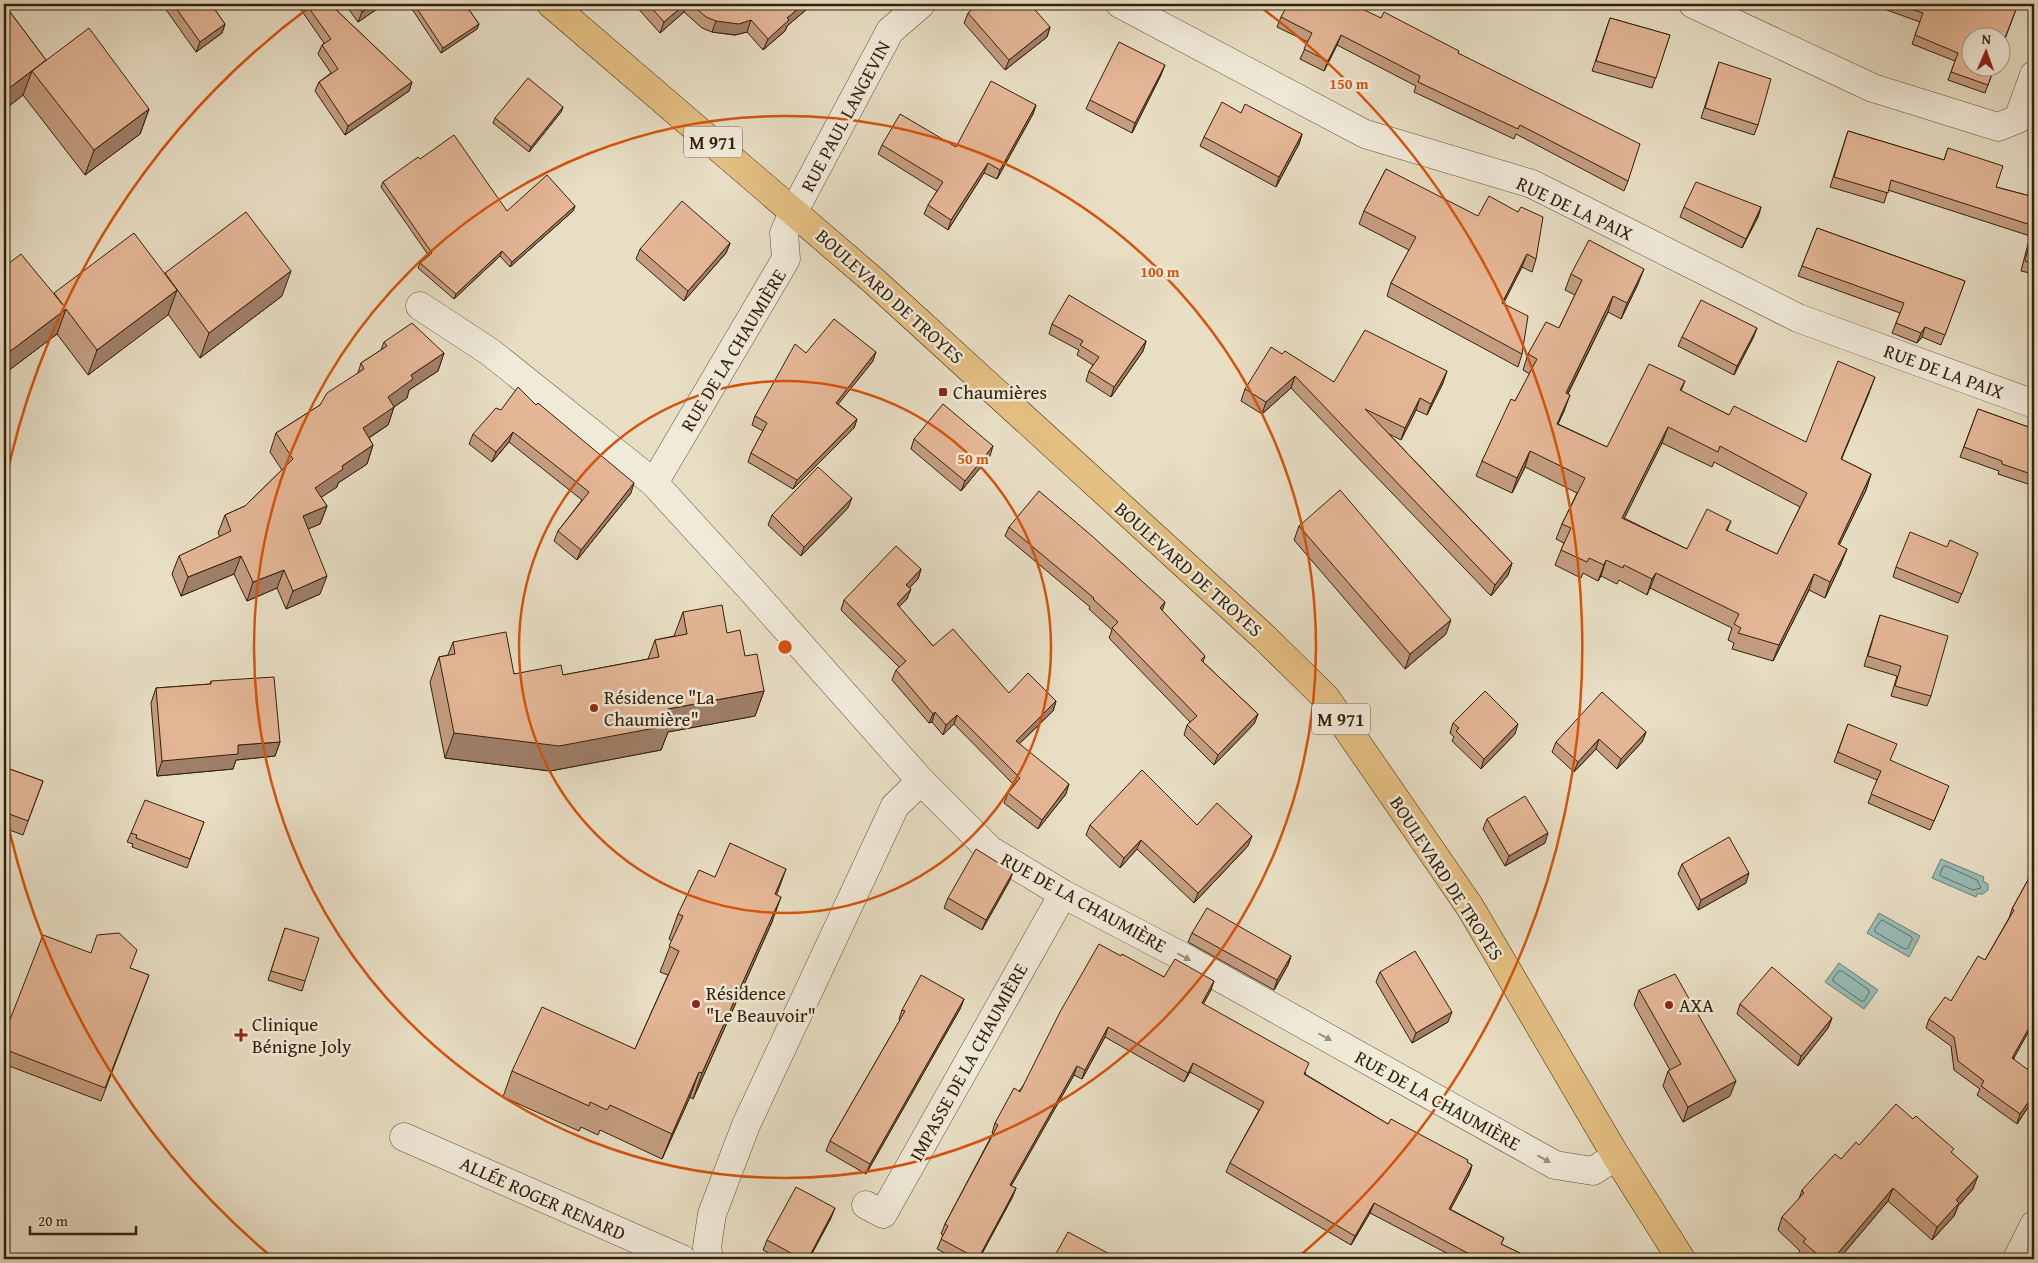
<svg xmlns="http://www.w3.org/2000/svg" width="2038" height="1263" viewBox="0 0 2038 1263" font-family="'Gentium Book Plus',serif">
  <rect width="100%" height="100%" fill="#e8dec4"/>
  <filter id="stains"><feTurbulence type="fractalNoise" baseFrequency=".004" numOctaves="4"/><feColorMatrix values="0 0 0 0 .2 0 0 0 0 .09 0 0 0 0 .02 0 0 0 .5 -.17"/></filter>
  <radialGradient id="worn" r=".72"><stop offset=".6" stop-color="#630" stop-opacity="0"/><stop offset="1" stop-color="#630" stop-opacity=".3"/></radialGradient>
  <g fill="#97bcb7" stroke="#6f7e71">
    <path d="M 1941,859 L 1984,877 L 1983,881 L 1988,884 L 1988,890 L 1983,894 L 1977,894 L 1976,897 L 1932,878 Z"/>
    <path d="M 1879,913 L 1920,936 L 1909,957 L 1867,933 Z"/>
    <path d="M 1839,963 L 1878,990 L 1864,1009 L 1825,982 Z"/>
  </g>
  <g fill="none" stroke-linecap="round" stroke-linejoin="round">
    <g stroke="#666e60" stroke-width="1">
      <path d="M 1946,866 L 1977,880 L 1981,888 L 1973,890 L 1941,876 L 1940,874 L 1943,867 Z"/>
      <path d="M 1882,920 L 1912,937 L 1912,940 L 1908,948 L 1905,949 L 1875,932 L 1875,929 Z"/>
      <path d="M 1839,971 L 1842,971 L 1869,990 L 1869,993 L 1864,1001 L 1861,1001 L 1833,981 L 1833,979 Z"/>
    </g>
    <defs>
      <g id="street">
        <path d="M 921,4 L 890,31 L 794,211 L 784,233 L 786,259 L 654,483 L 749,587 L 921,781 L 990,850 L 1063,894 L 1183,957 L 1555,1165 L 1593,1171 L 1616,1156"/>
        <path d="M 1120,4 L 1365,134 L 1532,184 L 1798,318 L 2034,404"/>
        <path d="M 1693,4 L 1873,88 L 1998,127 L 2018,119 L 2034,75"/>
        <path d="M 420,306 L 490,352 L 654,483"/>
        <path d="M 404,1137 L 682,1259"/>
        <path d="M 866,1205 L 883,1214 L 1063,894"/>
        <path d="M 709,1259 L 707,1247 L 712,1214 L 746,1125 L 895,806 L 921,781"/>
        <path d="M 2017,1259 L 2034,1225"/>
      </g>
      <path id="primary" d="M 551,4 L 875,282 L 1265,638 L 1326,698 L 1470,907 L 1616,1156 L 1681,1259"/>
    </defs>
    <use href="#street" stroke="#615038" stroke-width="29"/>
    <use href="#primary" stroke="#342009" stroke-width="29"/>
    <use href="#street" stroke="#f0ead9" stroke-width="28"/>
    <use href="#primary" stroke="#e4bf82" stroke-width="28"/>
  </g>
  <g fill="#c49d81" stroke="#342009" fill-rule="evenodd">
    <path d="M 4,4 L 46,60 L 149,109 L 140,134 L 85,175 L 23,95 L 4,110 Z"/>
    <path d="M 162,4 L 211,4 L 225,24 L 222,33 L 196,52 Z"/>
    <path d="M 297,4 L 330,4 L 412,82 L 409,91 L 345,135 L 315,91 L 319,82 L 331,73 L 318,54 L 322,45 L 324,43 Z"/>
    <path d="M 345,4 L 390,4 L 385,8 L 383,5 L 358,22 Z"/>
    <path d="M 411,4 L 465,4 L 479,24 L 477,29 L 441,53 L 410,6 Z"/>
    <path d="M 634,4 L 813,4 L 787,26 L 785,31 L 763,50 L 747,32 L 735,35 L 712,32 L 702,28 L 684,12 L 660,33 Z"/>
    <path d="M 1870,4 L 2018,4 L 1985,93 L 1948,80 L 1955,61 L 1912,44 L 1920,22 Z"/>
    <path d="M 968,13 L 1050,27 L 1047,37 L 1005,70 L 964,23 Z"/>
    <path d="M 1281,17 L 1381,18 L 1458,53 L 1628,181 L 1624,191 L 1516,134 L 1514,139 L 1414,92 L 1416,86 L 1337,45 L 1324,71 L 1300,59 L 1308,42 L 1277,27 Z"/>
    <path d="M 1610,18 L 1670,35 L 1652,88 L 1592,71 Z"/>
    <path d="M 1719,62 L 1758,125 L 1754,135 L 1701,118 Z"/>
    <path d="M 1161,75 L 1132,133 L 1086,109 L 1090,100 Z"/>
    <path d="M 1036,105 L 1033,114 L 997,179 L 984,173 L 948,230 L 924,214 L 928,205 L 937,191 L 878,154 L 882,145 L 956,147 Z"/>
    <path d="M 563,107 L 561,112 L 529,152 L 493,123 L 495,118 Z"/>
    <path d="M 1241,113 L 1302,134 L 1299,144 L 1276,187 L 1200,146 L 1204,137 Z"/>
    <path d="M 1848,131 L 1944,160 L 1948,148 L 1996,187 L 2034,197 L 2034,274 L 2021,271 L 2030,236 L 1888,190 L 1884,203 L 1830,187 Z"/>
    <path d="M 420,159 L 507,211 L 575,206 L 573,211 L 510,267 L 500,256 L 454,299 L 418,268 L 420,263 L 429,256 L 381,187 L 383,182 Z"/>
    <path d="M 1386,169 L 1536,259 L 1532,272 L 1522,267 L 1503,304 L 1522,354 L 1518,367 L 1387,296 L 1391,283 L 1409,250 L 1359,224 L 1364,211 Z"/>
    <path d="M 1684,207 L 1761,207 L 1758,217 L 1742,248 L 1680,217 Z"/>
    <path d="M 1817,228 L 1965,281 L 1941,345 L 1922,337 L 1917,343 L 1892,333 L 1900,313 L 1798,276 Z"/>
    <path d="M 730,243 L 726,253 L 684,301 L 636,259 L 640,249 Z"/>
    <path d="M 4,267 L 53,294 L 165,274 L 282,296 L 200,358 L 168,314 L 88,375 L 57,334 L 4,374 Z"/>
    <path d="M 1571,274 L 1638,284 L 1621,319 L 1608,312 L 1568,394 L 1564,411 L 1558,424 L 1607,447 L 1685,381 L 1681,391 L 1729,415 L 1806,442 L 1869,393 L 1841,459 L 1871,474 L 1866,490 L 1839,545 L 1841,564 L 1825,598 L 1809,590 L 1773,661 L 1732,649 L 1734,643 L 1728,640 L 1732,628 L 1650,588 L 1647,595 L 1619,580 L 1617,584 L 1601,576 L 1598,581 L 1583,573 L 1581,578 L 1555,565 L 1564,543 L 1556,539 L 1562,524 L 1577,493 L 1525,467 L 1512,493 L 1476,476 L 1482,461 L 1515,401 L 1530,374 L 1523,370 L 1528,354 L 1559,328 L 1575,295 L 1565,290 ZM 1662,443 L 1712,467 L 1714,462 L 1800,507 L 1777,554 L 1727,531 L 1731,521 L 1687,549 L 1624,518 Z"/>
    <path d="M 1052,324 L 1146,341 L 1143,351 L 1111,397 L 1086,381 L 1089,371 L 1093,365 L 1077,355 L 1079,350 L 1049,334 Z"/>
    <path d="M 1757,328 L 1753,338 L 1734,375 L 1678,346 L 1682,337 Z"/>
    <path d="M 384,342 L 444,353 L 438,371 L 409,390 L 407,398 L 394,407 L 388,425 L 369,438 L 373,445 L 367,464 L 338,483 L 337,487 L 321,497 L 327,506 L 320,524 L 308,529 L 320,594 L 286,609 L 277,588 L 247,601 L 234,574 L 181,596 L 172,574 L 179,556 L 220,537 L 218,533 L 225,515 L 245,506 L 282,470 L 270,452 L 276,433 L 320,405 L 358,373 L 361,363 L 381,350 Z"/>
    <path d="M 806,353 L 873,361 L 838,404 L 857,419 L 854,428 L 793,489 L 748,462 L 751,453 L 763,431 L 752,425 L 755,416 Z"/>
    <path d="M 1282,354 L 1334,382 L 1443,383 L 1427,415 L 1416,410 L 1401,440 L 1389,434 L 1512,563 L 1508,575 L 1491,596 L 1291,388 L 1262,414 L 1241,401 L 1245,389 Z"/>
    <path d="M 536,405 L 631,493 L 577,560 L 554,541 L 558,531 L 582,500 L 509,442 L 492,462 L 469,444 L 473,434 L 501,410 Z"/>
    <path d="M 1978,409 L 2034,429 L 2034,486 L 1998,474 L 1999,471 L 1960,457 Z"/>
    <path d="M 914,439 L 990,456 L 961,491 L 911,449 Z"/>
    <path d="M 848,508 L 801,556 L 768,525 L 772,515 Z"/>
    <path d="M 1299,526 L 1446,634 L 1405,669 L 1294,540 Z"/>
    <path d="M 1009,527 L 1162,611 L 1205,656 L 1203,662 L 1258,714 L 1254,724 L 1214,765 L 1184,735 L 1187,725 L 1190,722 L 1109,638 L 1112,630 L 1089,609 L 1090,607 L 1005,536 Z"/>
    <path d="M 1974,563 L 1958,603 L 1893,577 L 1896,567 Z"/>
    <path d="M 921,569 L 918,579 L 909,588 L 907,599 L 899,607 L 933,646 L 1009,693 L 1056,701 L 1053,711 L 1019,744 L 1066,794 L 1038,829 L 1004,803 L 1008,793 L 1014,785 L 954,724 L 943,735 L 932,722 L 929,723 L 892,680 L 896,670 L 899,667 L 841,610 L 844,600 Z"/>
    <path d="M 683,612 L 727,633 L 745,656 L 764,691 L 755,716 L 668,732 L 661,750 L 550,771 L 445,758 L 430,682 L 439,657 L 448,655 L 453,642 L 514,674 L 563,675 L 648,659 L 655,640 L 674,636 Z"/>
    <path d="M 1880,615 L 1931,696 L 1927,706 L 1891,696 L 1897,676 L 1864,666 Z"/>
    <path d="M 211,681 L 280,742 L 275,756 L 236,760 L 233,769 L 157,776 L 151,703 L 156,688 L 210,684 Z"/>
    <path d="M 1453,723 L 1515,734 L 1481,769 L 1452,741 L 1454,737 L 1450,733 Z"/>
    <path d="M 1848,724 L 1890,760 L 1945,796 L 1930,830 L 1868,803 L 1877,780 L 1834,762 Z"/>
    <path d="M 1646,732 L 1642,742 L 1617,769 L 1596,749 L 1574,772 L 1552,752 L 1556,742 Z"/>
    <path d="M 4,767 L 43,781 L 23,835 L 4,828 Z"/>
    <path d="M 1487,819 L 1545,843 L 1505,866 L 1483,829 Z"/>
    <path d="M 204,822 L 187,868 L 132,847 L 133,844 L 127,842 L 131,833 Z"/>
    <path d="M 1090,825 L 1197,825 L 1248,846 L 1194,903 L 1137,849 L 1120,868 L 1086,835 Z"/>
    <path d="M 1682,864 L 1746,883 L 1698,910 L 1678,874 Z"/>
    <path d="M 1013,872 L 1009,882 L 982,930 L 944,908 L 948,898 Z"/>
    <path d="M 715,877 L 777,895 L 772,922 L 693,1099 L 690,1097 L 662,1159 L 600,1130 L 598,1135 L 581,1127 L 579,1131 L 503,1097 L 512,1071 L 635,1049 L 668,975 L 660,972 L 672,941 L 669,939 L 678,914 Z"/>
    <path d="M 2029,878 L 2014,1059 L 2034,1098 L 2017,1124 L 1977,1095 L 1980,1089 L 1954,1070 L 1951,1046 L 1926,1028 L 1929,1019 L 1951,1001 L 1985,960 L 2009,918 L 2012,909 Z"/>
    <path d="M 285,928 L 305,981 L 302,991 L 268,980 Z"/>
    <path d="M 1192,933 L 1291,956 L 1288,965 L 1274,990 L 1188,942 Z"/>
    <path d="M 1121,956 L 1164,977 L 1211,990 L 1203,1004 L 1306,1073 L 1305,1074 L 1388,1124 L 1467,1162 L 1472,1165 L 1469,1175 L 1450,1209 L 1504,1238 L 1501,1244 L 1522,1254 L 1520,1259 L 1458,1259 L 1370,1213 L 1351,1245 L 1226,1172 L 1230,1163 L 1259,1110 L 1190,1072 L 1184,1082 L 1105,1037 L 1082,1079 L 1074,1075 L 1011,1186 L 1016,1188 L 1012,1198 L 979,1259 L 956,1259 L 937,1249 L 943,1235 L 941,1234 L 945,1224 L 993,1133 L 992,1133 L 995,1123 Z"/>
    <path d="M 130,968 L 149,975 L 101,1101 L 4,1064 L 4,1035 Z"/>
    <path d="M 1380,972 L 1448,1022 L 1412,1043 L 1376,982 Z"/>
    <path d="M 1639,990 L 1730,1096 L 1683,1122 L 1663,1086 L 1668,1071 L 1670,1070 L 1634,1005 Z"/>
    <path d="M 964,999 L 960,1009 L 866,1174 L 826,1151 L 830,1141 L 900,1020 L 899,1019 L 902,1010 Z"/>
    <path d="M 1740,1004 L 1832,1018 L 1828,1028 L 1798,1066 L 1737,1014 Z"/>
    <path d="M 1859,1145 L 1952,1153 L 1973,1189 L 1958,1206 L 1954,1216 L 1932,1240 L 1888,1201 L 1839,1259 L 1803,1259 L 1798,1255 L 1800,1251 L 1778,1230 L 1782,1217 L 1799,1199 L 1802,1190 Z"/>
    <path d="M 831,1218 L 809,1259 L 780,1259 L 763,1250 L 767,1240 Z"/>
  </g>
  <g fill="#a07f69" stroke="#342009">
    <path d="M 374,4 L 383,4 L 383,5 L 358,22 L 362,12 Z"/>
    <path d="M 685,4 L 687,4 L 684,12 L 660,33 L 664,22 Z"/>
    <path d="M 804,4 L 813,4 L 787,26 L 785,31 L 763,50 L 768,39 L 787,18 Z"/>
    <path d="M 751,20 L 747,32 L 735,35 L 712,32 L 716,21 Z"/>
    <path d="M 225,24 L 222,33 L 196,52 L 200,42 Z"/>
    <path d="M 479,24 L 477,29 L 441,53 L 443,48 Z"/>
    <path d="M 1050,27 L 1047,37 L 1005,70 L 1009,60 Z"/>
    <path d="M 1341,35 L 1337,45 L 1324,71 L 1328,61 Z"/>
    <path d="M 1165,65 L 1161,75 L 1132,133 L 1135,123 Z"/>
    <path d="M 32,71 L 23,95 L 4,110 L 4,92 Z"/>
    <path d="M 412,82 L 409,91 L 345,135 L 348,126 Z"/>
    <path d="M 1036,105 L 1033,114 L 997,179 L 1000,170 Z"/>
    <path d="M 563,107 L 561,112 L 529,152 L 531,147 Z"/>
    <path d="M 149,109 L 140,134 L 85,175 L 94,150 Z"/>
    <path d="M 1302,134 L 1299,144 L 1276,187 L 1279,177 Z"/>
    <path d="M 988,163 L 984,173 L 948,230 L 951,220 Z"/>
    <path d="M 575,206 L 573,211 L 510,267 L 512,262 Z"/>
    <path d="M 1761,207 L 1758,217 L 1742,248 L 1746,239 Z"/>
    <path d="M 730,243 L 726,253 L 684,301 L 688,291 Z"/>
    <path d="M 502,251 L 500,256 L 454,299 L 456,294 Z"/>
    <path d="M 1527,254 L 1522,267 L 1497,316 L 1502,303 Z"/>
    <path d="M 1644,269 L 1638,284 L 1621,319 L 1627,303 Z"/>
    <path d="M 291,271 L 282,296 L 200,358 L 209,333 Z"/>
    <path d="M 177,290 L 168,315 L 88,375 L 97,350 Z"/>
    <path d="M 1613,296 L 1608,312 L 1560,409 L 1566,393 Z"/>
    <path d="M 66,309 L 57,334 L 4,374 L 4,356 Z"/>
    <path d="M 1925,327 L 1922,337 L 1917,343 L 1921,333 Z"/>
    <path d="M 1757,328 L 1753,338 L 1734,375 L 1737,366 Z"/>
    <path d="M 1146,341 L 1143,351 L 1111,397 L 1114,387 Z"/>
    <path d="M 876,352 L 873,361 L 832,412 L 836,403 Z"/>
    <path d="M 444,353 L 438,371 L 409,390 L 407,398 L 392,408 L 394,407 L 388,425 L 356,446 L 363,428 L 388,397 L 411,375 Z"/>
    <path d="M 1447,371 L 1443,383 L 1427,415 L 1431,404 Z"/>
    <path d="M 1295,376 L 1291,388 L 1262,414 L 1266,402 Z"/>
    <path d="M 1875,377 L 1869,393 L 1835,475 L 1841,459 Z"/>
    <path d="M 1570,395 L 1564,411 L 1551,439 L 1557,424 Z"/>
    <path d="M 1420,398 L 1416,410 L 1401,440 L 1405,428 Z"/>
    <path d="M 857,419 L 854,428 L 793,489 L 797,480 Z"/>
    <path d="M 1668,427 L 1662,443 L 1617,533 L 1622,518 Z"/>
    <path d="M 513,432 L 509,442 L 492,462 L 496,452 Z"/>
    <path d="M 373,445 L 367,464 L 338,483 L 337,487 L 308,506 L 315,488 L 342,466 Z"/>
    <path d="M 993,446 L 990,456 L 961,491 L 965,481 Z"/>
    <path d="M 1530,451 L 1525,467 L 1512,493 L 1517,478 Z"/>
    <path d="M 1871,474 L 1866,490 L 1832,560 L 1838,544 Z"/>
    <path d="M 634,483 L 631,493 L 577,560 L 581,550 Z"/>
    <path d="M 852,498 L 848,508 L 801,556 L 804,547 Z"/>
    <path d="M 327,506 L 320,524 L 296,534 L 303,516 Z"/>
    <path d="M 1847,549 L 1841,564 L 1825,598 L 1830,582 Z"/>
    <path d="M 241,556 L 234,574 L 181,596 L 188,577 Z"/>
    <path d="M 1606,560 L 1601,576 L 1598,581 L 1604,565 Z"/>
    <path d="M 1512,563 L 1508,575 L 1491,596 L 1495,585 Z"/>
    <path d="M 921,569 L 918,579 L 903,595 L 906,585 Z"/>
    <path d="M 284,570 L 277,588 L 247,601 L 253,582 Z"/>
    <path d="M 1656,573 L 1650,588 L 1647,595 L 1652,579 Z"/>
    <path d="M 1814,574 L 1809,590 L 1773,661 L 1779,645 Z"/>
    <path d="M 327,576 L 320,594 L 286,609 L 293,591 Z"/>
    <path d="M 911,589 L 907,599 L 893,613 L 897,604 Z"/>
    <path d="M 1165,602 L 1162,612 L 1160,608 Z"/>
    <path d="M 1451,620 L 1446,634 L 1405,669 L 1410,654 Z"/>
    <path d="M 764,691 L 755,716 L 668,732 L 661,750 L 550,771 L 445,758 L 454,733 L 668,709 Z"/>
    <path d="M 1056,701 L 1053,711 L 1012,751 L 1016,741 Z"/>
    <path d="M 935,712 L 932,722 L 929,723 L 933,714 Z"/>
    <path d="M 1258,714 L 1254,724 L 1214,765 L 1218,755 Z"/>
    <path d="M 957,715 L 954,724 L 943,735 L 946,725 Z"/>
    <path d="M 1518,724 L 1515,734 L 1481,769 L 1484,759 Z"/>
    <path d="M 1646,732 L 1642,742 L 1617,769 L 1621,759 Z"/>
    <path d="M 1599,739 L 1596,749 L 1574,772 L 1578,762 Z"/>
    <path d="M 280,742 L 275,756 L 236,760 L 233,769 L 157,776 L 162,761 L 238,745 Z"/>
    <path d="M 1069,784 L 1066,794 L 1038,829 L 1042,820 Z"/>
    <path d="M 1548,833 L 1545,843 L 1505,866 L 1509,856 Z"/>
    <path d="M 1252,836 L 1248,846 L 1194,903 L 1198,893 Z"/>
    <path d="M 1141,840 L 1137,849 L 1120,868 L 1124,858 Z"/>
    <path d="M 786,869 L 777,894 L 766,919 L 775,894 Z"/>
    <path d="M 1013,872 L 1009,882 L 982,930 L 986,920 Z"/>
    <path d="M 1749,873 L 1746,883 L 1698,910 L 1701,900 Z"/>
    <path d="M 781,897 L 772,922 L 693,1099 L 702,1073 Z"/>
    <path d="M 1291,956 L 1288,965 L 1274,990 L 1277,980 Z"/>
    <path d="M 1214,981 L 1211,990 L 1199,1012 L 1202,1003 Z"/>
    <path d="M 964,999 L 960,1009 L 866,1174 L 870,1164 Z"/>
    <path d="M 1452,1012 L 1448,1022 L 1412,1043 L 1416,1033 Z"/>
    <path d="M 1832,1018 L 1828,1028 L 1798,1066 L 1801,1056 Z"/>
    <path d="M 2034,1019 L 2034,1022 L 2009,1067 L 2012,1058 Z"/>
    <path d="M 1108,1027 L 1105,1037 L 1082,1079 L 1085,1070 Z"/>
    <path d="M 1193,1063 L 1190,1072 L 1184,1082 L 1188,1073 Z"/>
    <path d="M 1077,1066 L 1074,1075 L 1006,1195 L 1010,1185 Z"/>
    <path d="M 699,1072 L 690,1097 L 662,1159 L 672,1134 Z"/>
    <path d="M 1736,1081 L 1730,1096 L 1683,1122 L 1688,1107 Z"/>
    <path d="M 2034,1094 L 2034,1098 L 2017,1124 L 2020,1114 Z"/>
    <path d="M 1472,1165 L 1469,1175 L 1446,1218 L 1449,1209 Z"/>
    <path d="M 1978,1176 L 1973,1189 L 1958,1206 L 1954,1216 L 1932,1240 L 1937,1227 L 1956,1200 Z"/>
    <path d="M 1016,1188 L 1012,1198 L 979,1259 L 978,1259 Z"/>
    <path d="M 1893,1188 L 1888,1201 L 1839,1259 L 1833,1259 Z"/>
    <path d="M 1374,1203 L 1370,1213 L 1351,1245 L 1355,1236 Z"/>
    <path d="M 835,1208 L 831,1218 L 809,1259 L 808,1259 Z"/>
  </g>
  <g fill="#e4b696" stroke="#342009" fill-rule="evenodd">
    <path d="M 4,4 L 46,60 L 4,92 Z"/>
    <path d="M 173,4 L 211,4 L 225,24 L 200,42 Z"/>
    <path d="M 306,4 L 330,4 L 412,82 L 348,126 L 319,82 L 338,69 L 322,45 L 331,39 Z"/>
    <path d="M 356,4 L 374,4 L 362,12 Z"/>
    <path d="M 414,4 L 465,4 L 479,24 L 443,48 Z"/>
    <path d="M 648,4 L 685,4 L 664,22 Z"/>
    <path d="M 691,4 L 804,4 L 787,18 L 789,20 L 768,39 L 751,20 L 739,24 L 716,21 L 706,17 Z"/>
    <path d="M 979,4 L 1030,4 L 1050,27 L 1009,60 L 968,13 Z"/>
    <path d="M 1288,4 L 1352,4 L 1381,18 L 1384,12 L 1459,51 L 1458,53 L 1640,144 L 1628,181 L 1520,125 L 1518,129 L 1418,82 L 1420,76 L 1341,35 L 1328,61 L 1304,49 L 1312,33 L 1281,17 Z"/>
    <path d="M 1896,4 L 2018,4 L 2000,51 L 2000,38 L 1970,38 L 1970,68 L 1994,68 L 1988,85 L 1951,72 L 1958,53 L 1915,35 L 1923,13 Z"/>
    <path d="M 1610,18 L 1670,35 L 1656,78 L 1596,61 Z"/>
    <path d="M 89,28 L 149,109 L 94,150 L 32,71 Z"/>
    <path d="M 1119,42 L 1165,65 L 1135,123 L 1090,100 Z"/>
    <path d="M 1719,62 L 1771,79 L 1758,125 L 1705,108 Z"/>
    <path d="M 528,78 L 563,107 L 531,147 L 495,118 Z"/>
    <path d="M 991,81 L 1036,105 L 1000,170 L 988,163 L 951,220 L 928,205 L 943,182 L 882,145 L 900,114 L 956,147 Z"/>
    <path d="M 1222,102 L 1241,113 L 1245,104 L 1302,134 L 1279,177 L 1204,137 Z"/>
    <path d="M 1848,131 L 1944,160 L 1948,148 L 2003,166 L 1996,187 L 2034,197 L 2034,264 L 2025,261 L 2034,226 L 1891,180 L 1888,193 L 1834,177 Z"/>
    <path d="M 454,135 L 507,211 L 547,175 L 575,206 L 512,262 L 502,251 L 456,294 L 420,263 L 432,253 L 383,182 L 418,157 L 420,159 Z"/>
    <path d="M 1386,169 L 1478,216 L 1489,196 L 1518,212 L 1521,207 L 1543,217 L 1536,259 L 1527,254 L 1502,303 L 1528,316 L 1522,354 L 1391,283 L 1416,237 L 1364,211 Z"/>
    <path d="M 1696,182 L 1761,207 L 1746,239 L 1684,207 Z"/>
    <path d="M 682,201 L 730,243 L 688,291 L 640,249 Z"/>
    <path d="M 246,212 L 291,271 L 209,333 L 165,273 Z"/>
    <path d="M 1817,228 L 1965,281 L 1945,335 L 1925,327 L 1921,333 L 1896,323 L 1904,303 L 1802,266 Z"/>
    <path d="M 134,233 L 177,290 L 97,350 L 66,309 L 4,356 L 4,267 L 21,254 L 63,305 L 54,293 Z"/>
    <path d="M 1589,240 L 1644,269 L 1627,303 L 1613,296 L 1566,393 L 1570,395 L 1557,424 L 1607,447 L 1649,364 L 1685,381 L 1680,390 L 1729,415 L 1734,406 L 1806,442 L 1838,361 L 1875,377 L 1841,459 L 1871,474 L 1838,544 L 1847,549 L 1830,582 L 1814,574 L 1779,645 L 1738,633 L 1741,628 L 1734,624 L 1739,614 L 1656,573 L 1652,579 L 1624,565 L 1623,568 L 1606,560 L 1604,565 L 1589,558 L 1587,562 L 1561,550 L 1571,528 L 1562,524 L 1585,478 L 1530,451 L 1517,478 L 1482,461 L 1511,399 L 1515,401 L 1537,359 L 1528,354 L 1546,322 L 1559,328 L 1582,280 L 1571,274 ZM 1668,427 L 1718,452 L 1720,446 L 1807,493 L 1777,554 L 1726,530 L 1731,521 L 1707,509 L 1687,549 L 1622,518 Z"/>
    <path d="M 1069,295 L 1146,341 L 1114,387 L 1089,371 L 1099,357 L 1080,345 L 1083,341 L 1052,324 Z"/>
    <path d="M 1701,300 L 1757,328 L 1737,366 L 1682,337 Z"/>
    <path d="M 834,319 L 876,352 L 836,403 L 857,419 L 797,480 L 751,453 L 767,423 L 755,416 L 795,344 L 806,353 Z"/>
    <path d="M 412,323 L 444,353 L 411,375 L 413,379 L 388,397 L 394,407 L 363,428 L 373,445 L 342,466 L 343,469 L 315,488 L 327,506 L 303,516 L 327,576 L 293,591 L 284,570 L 253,582 L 241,556 L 188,577 L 179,556 L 231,531 L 225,515 L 245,506 L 293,459 L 276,433 L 320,405 L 327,393 L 364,369 L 361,363 L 387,346 L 384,342 Z"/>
    <path d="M 1365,330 L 1447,371 L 1431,404 L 1420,398 L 1405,428 L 1365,409 L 1512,563 L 1495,585 L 1295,376 L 1266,402 L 1245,389 L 1271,347 L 1282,354 L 1285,351 L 1334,382 Z"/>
    <path d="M 518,387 L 536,405 L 538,403 L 634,483 L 581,550 L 558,531 L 589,492 L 513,432 L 496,452 L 473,434 L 496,408 L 501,410 Z"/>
    <path d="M 943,404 L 993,446 L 965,481 L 914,439 Z"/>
    <path d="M 1978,409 L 2034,429 L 2034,475 L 2002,464 L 2002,461 L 1964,447 Z"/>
    <path d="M 818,467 L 852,498 L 804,547 L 772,515 Z"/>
    <path d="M 1340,490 L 1451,620 L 1410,654 L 1299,526 Z"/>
    <path d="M 1039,491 L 1092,536 L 1165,602 L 1160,608 L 1205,656 L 1201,660 L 1258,714 L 1218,755 L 1187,725 L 1197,716 L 1112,628 L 1118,622 L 1093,599 L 1094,598 L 1009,527 Z"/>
    <path d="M 1910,532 L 1947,547 L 1950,540 L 1978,553 L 1962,594 L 1896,567 Z"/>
    <path d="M 896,546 L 921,569 L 906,585 L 911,589 L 897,604 L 933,646 L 953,629 L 1009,693 L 1028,673 L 1056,701 L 1016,741 L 1069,784 L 1042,820 L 1008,793 L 1020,778 L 957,715 L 946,725 L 935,712 L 933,714 L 896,670 L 906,661 L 844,600 Z"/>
    <path d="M 722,605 L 727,633 L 740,630 L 745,656 L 757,654 L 764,691 L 668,709 L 671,725 L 559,746 L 454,733 L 439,657 L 455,654 L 453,642 L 506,632 L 514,674 L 561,665 L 563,675 L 659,657 L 655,640 L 687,634 L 683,612 Z"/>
    <path d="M 1880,615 L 1948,636 L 1931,696 L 1895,686 L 1901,666 L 1868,656 Z"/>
    <path d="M 274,677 L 280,742 L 238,745 L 238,754 L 162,761 L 156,688 L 211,684 L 211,681 Z"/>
    <path d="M 1485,691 L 1518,724 L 1484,759 L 1456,731 L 1459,728 L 1453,723 Z"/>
    <path d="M 1602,692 L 1646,732 L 1621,759 L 1599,739 L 1578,762 L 1556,742 Z"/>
    <path d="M 1848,724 L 1897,744 L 1890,760 L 1949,786 L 1934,821 L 1871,794 L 1881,771 L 1838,752 Z"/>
    <path d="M 4,767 L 43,781 L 28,821 L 4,812 Z"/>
    <path d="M 1142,770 L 1197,825 L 1217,803 L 1252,836 L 1198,893 L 1141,840 L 1124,858 L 1090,825 Z"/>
    <path d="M 1525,796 L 1548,833 L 1509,856 L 1487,819 Z"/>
    <path d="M 145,800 L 204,822 L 190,859 L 136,838 L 137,835 L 131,833 Z"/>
    <path d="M 1729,837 L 1749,873 L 1701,900 L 1682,864 Z"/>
    <path d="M 730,843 L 786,869 L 775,894 L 781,897 L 702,1073 L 699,1072 L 672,1134 L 610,1105 L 607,1110 L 590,1102 L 589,1106 L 512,1071 L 542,1007 L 635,1049 L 679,951 L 669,946 L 683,916 L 678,914 L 699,870 L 715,877 Z"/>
    <path d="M 976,849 L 1013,872 L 986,920 L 948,898 Z"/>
    <path d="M 2029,878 L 2034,881 L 2034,1019 L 2012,1058 L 2034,1074 L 2034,1094 L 2020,1114 L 1981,1086 L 1984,1081 L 1958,1061 L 1954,1037 L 1929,1019 L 1945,997 L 1951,1001 L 1978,956 L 1985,960 L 2014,910 L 2012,909 Z"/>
    <path d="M 1207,908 L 1291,956 L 1277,980 L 1192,933 Z"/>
    <path d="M 285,928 L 319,938 L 305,981 L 271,971 Z"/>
    <path d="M 119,933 L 137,950 L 130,968 L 149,975 L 105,1088 L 4,1049 L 4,1035 L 43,935 L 91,953 L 97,935 Z"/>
    <path d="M 1099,944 L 1121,956 L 1122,954 L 1164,977 L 1175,959 L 1214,981 L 1202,1003 L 1309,1063 L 1304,1074 L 1388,1124 L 1391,1119 L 1468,1160 L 1467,1162 L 1472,1165 L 1449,1209 L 1504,1238 L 1501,1244 L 1522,1254 L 1519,1259 L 1472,1259 L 1473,1256 L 1374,1203 L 1355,1236 L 1230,1163 L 1264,1102 L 1193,1063 L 1188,1073 L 1108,1027 L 1085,1070 L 1077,1066 L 1010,1185 L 1016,1188 L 978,1259 L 941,1239 L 948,1226 L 945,1224 L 998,1125 L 995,1123 L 1014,1088 L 1020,1092 L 1060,1012 Z"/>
    <path d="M 1415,951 L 1452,1012 L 1416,1033 L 1380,972 Z"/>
    <path d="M 1772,967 L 1832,1018 L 1801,1056 L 1740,1004 Z"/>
    <path d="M 1675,974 L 1736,1081 L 1688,1107 L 1668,1071 L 1681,1064 L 1639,990 Z"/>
    <path d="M 921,975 L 964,999 L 870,1164 L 830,1141 L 905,1011 L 902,1010 Z"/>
    <path d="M 1896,1104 L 1913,1119 L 1916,1116 L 1954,1149 L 1951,1152 L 1978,1176 L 1956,1200 L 1959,1203 L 1937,1227 L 1893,1188 L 1833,1259 L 1823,1259 L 1803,1242 L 1806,1239 L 1782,1217 L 1804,1193 L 1802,1190 L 1835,1154 L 1841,1159 L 1856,1142 L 1859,1145 Z"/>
    <path d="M 796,1187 L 835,1208 L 808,1259 L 802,1259 L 767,1240 Z"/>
    <path d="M 4,1194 L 8,1196 L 4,1207 Z"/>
    <path d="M 1068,1232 L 1119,1259 L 1053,1259 Z"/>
  </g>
  <defs><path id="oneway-solid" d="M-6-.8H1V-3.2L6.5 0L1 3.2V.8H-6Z" transform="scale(1.25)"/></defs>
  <g fill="#9b8f7b">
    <use href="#oneway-solid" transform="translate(1184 957) rotate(29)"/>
    <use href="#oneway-solid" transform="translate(1325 1037) rotate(29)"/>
    <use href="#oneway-solid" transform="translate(1544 1159) rotate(29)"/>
  </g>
  <g fill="none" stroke="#d6530c" stroke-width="2.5">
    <circle cx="785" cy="647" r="266"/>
    <circle cx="785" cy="647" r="531"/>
    <path d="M273 1258A797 797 0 0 1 4 806M4 488A797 797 0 0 1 311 6M1259 6A797 797 0 0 1 1297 1258"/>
  </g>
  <g fill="#8f2418" stroke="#f0ead9" stroke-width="2">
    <rect x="938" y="387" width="10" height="10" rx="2.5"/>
    <circle cx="594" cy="708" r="5"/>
    <circle cx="696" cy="1004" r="5"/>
    <circle cx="1669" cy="1005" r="5"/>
    <path d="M238.5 1027.5h5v5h5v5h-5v5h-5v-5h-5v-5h5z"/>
  </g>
  <g text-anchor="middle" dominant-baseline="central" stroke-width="5" stroke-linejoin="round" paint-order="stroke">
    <g fill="#f0ead9" stroke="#6c5d47" stroke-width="1">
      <rect x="684" y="126.5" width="58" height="31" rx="4"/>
      <rect x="1312" y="703.5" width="58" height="31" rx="4"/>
    </g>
    <g font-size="18" font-weight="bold" fill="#342009">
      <text x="713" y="142">M 971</text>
      <text x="1341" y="719">M 971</text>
    </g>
    <g font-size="19" fill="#342009" stroke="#f0ead9">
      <text transform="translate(845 116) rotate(-62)">RUE PAUL LANGEVIN</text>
      <text transform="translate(1575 208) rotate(25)">RUE DE LA PAIX</text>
      <text transform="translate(890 296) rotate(42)">BOULEVARD DE TROYES</text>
      <text transform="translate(733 350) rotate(-59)">RUE DE LA CHAUMIÈRE</text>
      <text transform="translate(1944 371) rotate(20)">RUE DE LA PAIX</text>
      <text transform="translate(1189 569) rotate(42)">BOULEVARD DE TROYES</text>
      <text transform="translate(1447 878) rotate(57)">BOULEVARD DE TROYES</text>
      <text transform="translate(1084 902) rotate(29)">RUE DE LA CHAUMIÈRE</text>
      <text transform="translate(968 1062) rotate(-61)">IMPASSE DE LA CHAUMIÈRE</text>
      <text transform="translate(1438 1100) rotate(29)">RUE DE LA CHAUMIÈRE</text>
      <text transform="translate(543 1198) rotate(24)">ALLÉE ROGER RENARD</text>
    </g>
    <g font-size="19" fill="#342009" stroke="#f0ead9" text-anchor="start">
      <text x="953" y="392">Chaumières</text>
      <text x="604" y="697">Résidence "La<tspan x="604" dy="22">Chaumière"</tspan></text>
      <text x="706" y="993">Résidence<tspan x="706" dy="22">"Le Beauvoir"</tspan></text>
      <text x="1679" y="1005">AXA</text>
      <text x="252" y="1024">Clinique<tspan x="252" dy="22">Bénigne Joly</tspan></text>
    </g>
  </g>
  <circle cx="785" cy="647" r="8" fill="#d6530c" stroke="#f0ead9" stroke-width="2.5"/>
  <g font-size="15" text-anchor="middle" font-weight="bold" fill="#d6530c" stroke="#f0ead9" stroke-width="5" stroke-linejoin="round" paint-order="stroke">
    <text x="1349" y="89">150 m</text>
    <text x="1160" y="277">100 m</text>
    <text x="973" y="464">50 m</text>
  </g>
  <rect width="2038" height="1263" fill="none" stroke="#e8dec4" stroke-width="20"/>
  <rect x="5" y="5" width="2028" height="1253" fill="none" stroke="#342009" stroke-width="2.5"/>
  <rect x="10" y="10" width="2018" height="1243" fill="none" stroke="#342009"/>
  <g transform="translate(1986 52) rotate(2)"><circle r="24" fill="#f0ead9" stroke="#a59986"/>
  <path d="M0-4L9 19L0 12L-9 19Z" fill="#8f2418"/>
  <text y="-8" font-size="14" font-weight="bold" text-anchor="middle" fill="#342009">N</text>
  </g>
  <path d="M30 1226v8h106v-8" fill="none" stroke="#342009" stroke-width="2.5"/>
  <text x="38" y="1226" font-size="15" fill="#342009" stroke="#f0ead9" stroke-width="4" paint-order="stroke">20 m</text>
  <rect width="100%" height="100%" filter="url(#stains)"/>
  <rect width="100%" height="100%" fill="url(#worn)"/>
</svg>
